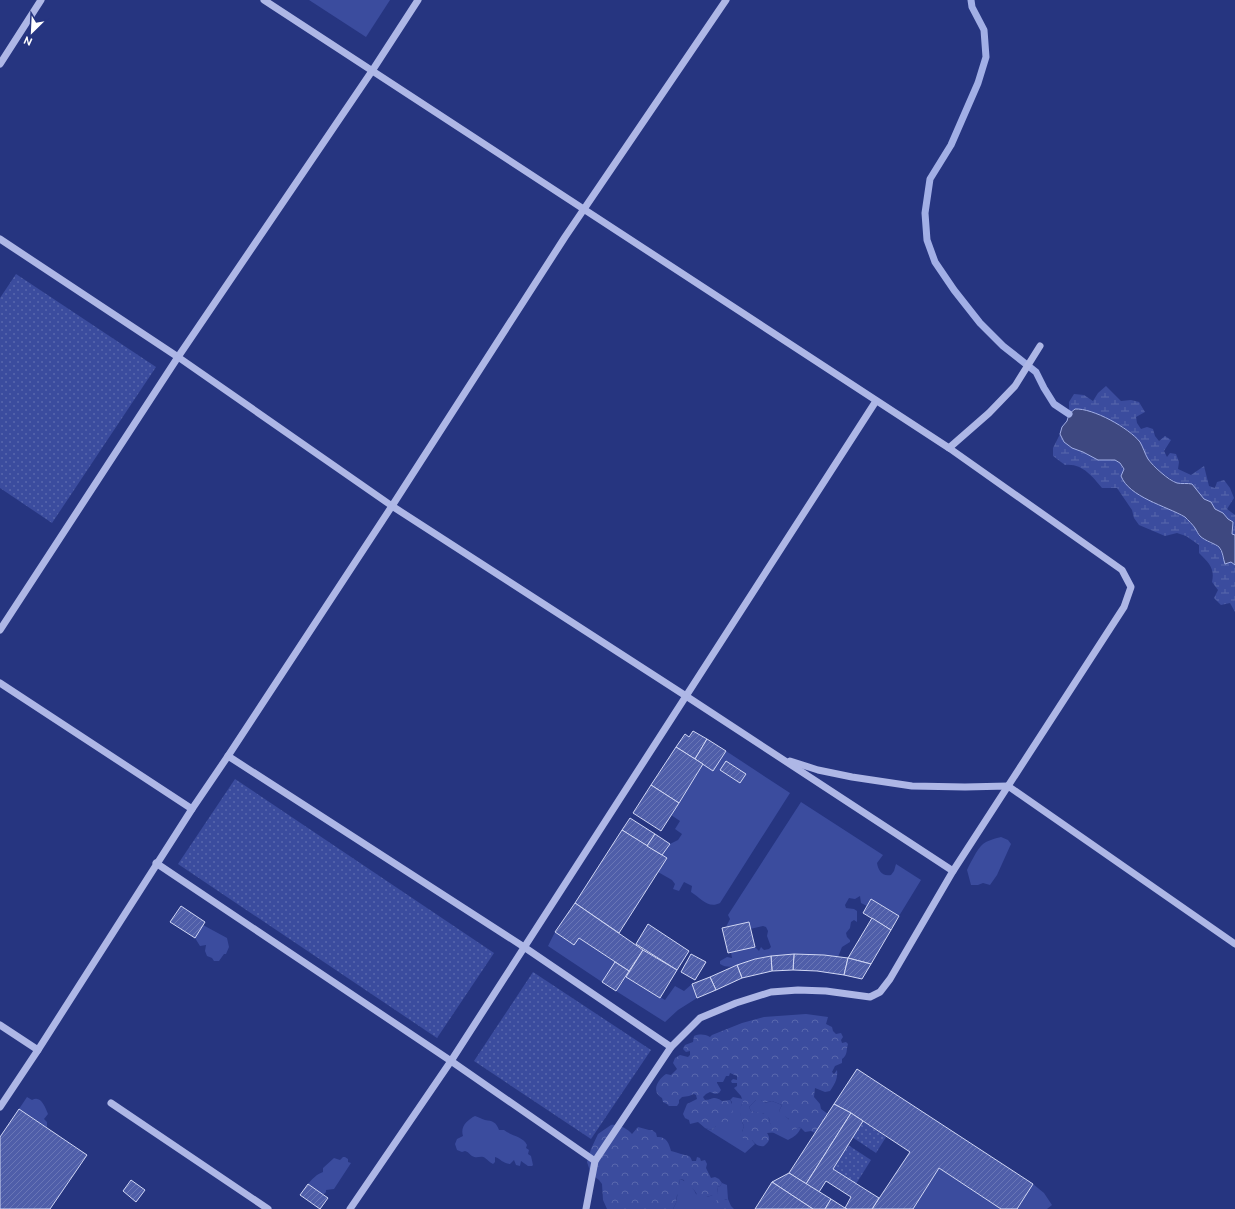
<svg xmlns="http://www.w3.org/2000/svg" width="1235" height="1209" viewBox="0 0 1235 1209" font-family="Ubuntu,sans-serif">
  <defs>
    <pattern id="forest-crowns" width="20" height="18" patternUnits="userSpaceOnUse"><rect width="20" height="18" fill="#3b4c9e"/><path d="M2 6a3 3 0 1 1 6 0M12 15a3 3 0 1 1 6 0" fill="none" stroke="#5867ad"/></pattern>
    <pattern id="wetland-marsh" width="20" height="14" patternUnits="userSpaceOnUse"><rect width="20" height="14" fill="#3b4c9e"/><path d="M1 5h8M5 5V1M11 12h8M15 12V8" fill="none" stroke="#5867ad"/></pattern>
    <pattern id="garden-dots" width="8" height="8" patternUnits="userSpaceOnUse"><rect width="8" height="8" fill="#3b4c9e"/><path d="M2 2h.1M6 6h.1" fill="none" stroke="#5867ad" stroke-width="1.8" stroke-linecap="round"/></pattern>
    <pattern id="building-hatch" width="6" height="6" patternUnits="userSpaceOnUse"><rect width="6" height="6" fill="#4f5ea9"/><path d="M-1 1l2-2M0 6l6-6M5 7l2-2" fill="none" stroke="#6976b6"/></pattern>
  </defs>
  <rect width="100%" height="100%" fill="#263580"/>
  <g fill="#3b4c9e">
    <path d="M 309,0 L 390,0 L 366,37 Z"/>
    <path d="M 726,751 L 790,793 L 720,903 C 708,909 701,898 691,892 L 692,886 L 684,882 L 679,891 L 673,889 L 675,884 L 672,880 L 658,872 L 667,858 L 662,855 L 670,844 L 678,840 L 682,834 L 675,829 L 680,821 L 671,815 L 703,764 Z"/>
    <path d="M 801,802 L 883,855 L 877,863 C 878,870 882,877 891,875 L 894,871 L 896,864 L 921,880 L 899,916 L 871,899 L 867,906 L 861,903 L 860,896 L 855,899 L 849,898 L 845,905 L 846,908 L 854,909 L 857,911 L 857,922 L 854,920 L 851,922 L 850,928 L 846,933 L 847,937 L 850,940 L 850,942 L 842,947 L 838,957 C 811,954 782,952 755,959 C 743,963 731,971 720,964 L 720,961 L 727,957 L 732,958 L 731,952 L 755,947 L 759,951 L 761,947 L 764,950 L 769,949 L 771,947 L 767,936 L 768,931 L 766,927 L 763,926 L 750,929 L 749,922 L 726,927 L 730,919 L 728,915 Z"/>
    <path d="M 1001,837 L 1008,840 L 1011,844 L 997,875 L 990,885 L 983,883 L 978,885 L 971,885 L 967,870 C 970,864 977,849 983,844 C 986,841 997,838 1001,837 Z"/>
    <path d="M 203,925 L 227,938 L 229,947 L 226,954 L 224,954 L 219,961 L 214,961 L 212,958 L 207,956 L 205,951 L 206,945 L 200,946 L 195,938 Z"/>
    <path d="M 555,932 L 574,945 L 579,938 L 615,962 L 602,982 L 548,946 Z"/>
    <path d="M 626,977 L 665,1000 L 675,986 L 684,991 L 692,984 L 697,998 L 678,1010 L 665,1022 L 616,991 Z"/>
    <path d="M 27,1097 L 32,1100 C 41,1095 45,1107 48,1114 L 44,1119 L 47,1122 L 47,1128 L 19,1109 Z"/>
    <path d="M 733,1097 L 743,1099 L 743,1102 L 741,1106 C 741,1114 740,1119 744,1126 L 742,1132 L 745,1140 L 752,1140 L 755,1144 L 745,1153 L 705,1128 L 712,1130 L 714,1128 L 732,1106 L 732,1102 L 730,1100 Z"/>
    <path d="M 756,1100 L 761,1100 L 765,1103 L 772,1101 L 782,1105 L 779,1111 L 798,1127 L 801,1128 C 798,1134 794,1137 788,1140 L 772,1132 L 774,1132 L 770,1123 L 769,1118 L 763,1113 L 758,1113 L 751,1111 L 749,1107 Z"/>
    <path d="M 475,1116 C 479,1117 481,1119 485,1120 C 493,1121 496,1122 499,1130 L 504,1130 C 511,1136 523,1136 527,1145 L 526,1148 L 529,1150 L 528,1154 L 531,1156 L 533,1165 L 532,1166 L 528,1166 L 521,1161 L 520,1166 L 516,1165 L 514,1160 L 510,1164 C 502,1163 501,1159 495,1157 L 495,1162 L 493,1164 C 489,1162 488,1160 485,1158 C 481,1155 477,1159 472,1156 C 469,1154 469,1152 465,1151 L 462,1152 L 457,1150 L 455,1144 L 457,1139 L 463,1136 C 460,1127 467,1120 475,1116 Z"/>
    <path d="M 343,1157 L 345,1157 L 348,1159 L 348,1162 L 351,1163 L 334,1189 L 326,1190 L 326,1192 L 323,1195 L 308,1184 C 312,1179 317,1174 323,1172 L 323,1168 L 334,1158 L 340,1160 Z"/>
    <path d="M 939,1168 L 1001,1209 L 913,1209 Z"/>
    <path d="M 680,1179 C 686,1181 694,1188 696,1194 L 707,1197 L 718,1193 L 717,1187 L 720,1186 L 722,1183 L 727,1185 L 728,1199 L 712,1203 L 712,1209 L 673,1209 L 676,1203 Z"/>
    <path d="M 1033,1184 L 1044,1193 L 1052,1205 L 1047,1209 L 1017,1209 Z"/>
  </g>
  <g fill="url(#forest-crowns)">
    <path d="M 806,1014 L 828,1017 L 826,1024 L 832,1027 L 833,1031 L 836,1034 L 841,1033 L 843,1037 L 841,1040 L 842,1043 L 846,1042 L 848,1044 C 846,1050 848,1055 842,1059 L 842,1063 L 835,1066 L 832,1072 L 834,1074 L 837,1070 C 838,1078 835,1084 830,1091 L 825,1092 L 815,1088 L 814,1097 L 820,1104 L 821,1109 L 828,1114 L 815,1133 L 811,1131 L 805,1132 L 801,1128 L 798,1127 L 795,1130 L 792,1130 L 789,1123 L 789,1119 L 781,1114 L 779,1111 L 782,1105 L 772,1101 L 764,1103 L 761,1100 L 756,1100 L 749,1107 L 751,1111 C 757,1113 762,1112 768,1115 L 770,1123 L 772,1126 L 776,1126 L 778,1128 L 778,1132 L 767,1133 C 771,1139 769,1142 764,1146 C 759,1147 755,1144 752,1140 L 745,1140 L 742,1137 L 742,1132 L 744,1126 C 740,1119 738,1109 743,1102 L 741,1096 L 734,1088 L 737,1086 L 737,1083 L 732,1083 L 731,1081 L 733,1079 L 737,1080 L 737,1076 L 730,1073 L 729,1076 L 726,1076 L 723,1082 L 717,1082 L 717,1083 L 721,1090 L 719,1093 L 715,1094 L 710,1092 L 706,1094 L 703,1097 L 705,1100 C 713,1100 713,1095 722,1101 L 730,1100 C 734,1105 734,1116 728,1121 C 727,1123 725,1124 724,1126 L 720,1127 L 716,1126 L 712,1130 L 705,1128 L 698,1122 L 690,1124 L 689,1120 L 685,1118 L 683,1114 L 687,1104 L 697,1099 L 696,1095 L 694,1094 L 689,1096 L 682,1097 L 679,1100 L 679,1103 L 677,1106 L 669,1106 L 667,1104 L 663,1102 L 662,1098 C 651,1092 657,1080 666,1074 L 671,1075 L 677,1069 L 673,1063 L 675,1058 L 680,1055 L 688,1057 L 690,1055 L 690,1051 L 686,1052 L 683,1049 L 685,1045 L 693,1042 L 694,1036 C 700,1034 704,1034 710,1037 L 712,1035 L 742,1023 L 764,1017 Z"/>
    <path d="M 611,1125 C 618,1124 628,1129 632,1134 L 638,1127 L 649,1130 L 652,1130 L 656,1133 L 657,1137 C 666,1136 669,1143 671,1151 C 675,1152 678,1153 681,1154 C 687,1156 690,1154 692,1161 L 696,1161 L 697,1157 L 700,1158 L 701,1161 L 705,1160 L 707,1164 L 706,1168 L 711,1178 L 715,1177 L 719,1179 L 722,1183 L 720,1186 L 717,1187 L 718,1193 L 716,1196 L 713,1195 L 700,1199 C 694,1191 696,1188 685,1187 L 684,1180 L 680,1179 L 679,1185 L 681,1188 L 680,1193 L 677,1195 L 676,1203 L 673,1209 L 607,1209 L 603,1200 L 602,1184 L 599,1180 L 591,1174 L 587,1162 L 591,1149 L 598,1134 Z"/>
    <path d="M 721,1198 L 725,1200 L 728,1199 L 731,1206 L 734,1209 L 712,1209 L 712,1203 Z"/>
  </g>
  <g fill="url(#wetland-marsh)">
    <path d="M 1106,386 L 1121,401 L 1131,400 L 1139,402 L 1145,412 L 1136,417 L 1137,423 L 1141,429 L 1147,427 L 1153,429 L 1155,436 L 1159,441 L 1165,436 L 1171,440 L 1164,451 L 1167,457 L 1170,453 L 1176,454 L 1179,462 L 1178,469 L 1191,475 L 1204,466 L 1209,486 L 1215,488 L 1217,482 L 1224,480 L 1230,488 L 1234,498 L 1227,509 L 1235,515 L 1235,535 L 1232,534 L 1233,522 L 1228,519 L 1223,513 L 1215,509 L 1211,502 L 1204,499 L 1192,484 L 1177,483 L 1162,473 L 1148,459 L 1140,443 L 1131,433 L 1122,426 L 1075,409 L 1069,414 L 1069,402 L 1074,394 L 1084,395 L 1093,401 L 1098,393 Z"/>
    <path d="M 1060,434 L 1064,442 L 1072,448 L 1083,452 L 1098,460 L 1115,460 L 1120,463 L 1133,490 L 1186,518 L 1196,529 L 1199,536 L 1210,543 L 1218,546 L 1221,552 L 1223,559 L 1231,561 L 1235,565 L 1235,612 L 1230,603 L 1221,605 L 1214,598 L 1218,590 L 1212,582 C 1215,568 1209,563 1199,553 L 1199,545 L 1186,536 L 1177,533 L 1165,536 L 1139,525 L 1134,518 L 1132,510 L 1117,488 L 1102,488 C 1092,476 1082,463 1065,465 L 1053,456 L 1053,448 Z"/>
  </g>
  <g fill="url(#garden-dots)">
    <path d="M 16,274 L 156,367 L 52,523 L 0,488 L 0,298 Z"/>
    <path d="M 235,779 L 494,953 L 437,1038 L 178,864 Z"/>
    <path d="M 533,972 L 651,1050 L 591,1139 L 474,1061 Z"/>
    <path d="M 863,1121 L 886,1137 L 876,1153 L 852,1137 Z"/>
    <path d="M 848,1145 L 871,1160 L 856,1184 L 833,1169 Z"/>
  </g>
  <path fill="#3e4880" stroke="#a2afe6" d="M 1075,409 C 1093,408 1129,428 1140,442 C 1143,447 1145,454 1148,459 C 1153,466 1168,480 1177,483 C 1181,484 1188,483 1192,484 L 1204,499 L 1211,502 L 1215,509 L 1223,513 L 1228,519 L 1233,522 L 1232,534 L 1235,535 L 1235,565 L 1231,562 L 1225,564 C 1223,559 1223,551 1219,547 C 1216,544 1205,541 1200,536 C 1198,534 1197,531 1195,528 C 1193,525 1188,520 1185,517 C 1166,506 1129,497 1121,476 L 1124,469 L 1120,463 L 1115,460 L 1098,460 L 1083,452 L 1072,448 L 1064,442 L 1060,434 L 1062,427 L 1067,421 L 1069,414 Z"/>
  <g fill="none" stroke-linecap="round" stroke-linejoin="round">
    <path stroke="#a2afe6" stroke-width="7" d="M 971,0 L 972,7 L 984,30 L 986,57 L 978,83 L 951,145 L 930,179 L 925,213 L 927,240 L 935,262 L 954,290 L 980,323 L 1003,346 L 1036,372 L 1044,388 L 1054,404 L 1069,414"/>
  </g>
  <g fill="url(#building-hatch)" stroke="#d1d7f5">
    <path d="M 693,731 L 707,739 L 695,759 L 676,747 L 685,734 L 689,737 Z"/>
    <path d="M 707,739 L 726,751 L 713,771 L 695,759 Z"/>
    <path d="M 676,747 L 703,764 L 679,803 L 651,785 Z"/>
    <path d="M 726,761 L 746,774 L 740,783 L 720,770 Z"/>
    <path d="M 651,785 L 679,803 L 661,831 L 633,813 Z"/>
    <path d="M 630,818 L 655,834 L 647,846 L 622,830 Z"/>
    <path d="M 622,830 L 667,858 L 619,933 L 575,903 Z"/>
    <path d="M 655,834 L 670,844 L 662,855 L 647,846 Z"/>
    <path d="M 871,899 L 899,916 L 891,930 L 863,913 Z"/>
    <path d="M 575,903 L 643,950 L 629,971 L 579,938 L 574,945 L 555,932 Z"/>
    <path d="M 181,906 L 205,922 L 195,938 L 170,922 Z"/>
    <path d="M 872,918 L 891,930 L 871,964 L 848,958 Z"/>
    <path d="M 749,922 L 755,947 L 728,953 L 722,928 Z"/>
    <path d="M 648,924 L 689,951 L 677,970 L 636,944 Z"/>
    <path d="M 643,950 L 677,970 L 660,998 L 626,977 Z"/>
    <path d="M 691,954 L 706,962 L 695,980 L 681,972 Z"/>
    <path d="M 794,954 L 824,955 L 848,958 L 844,975 L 817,971 L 793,970 Z"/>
    <path d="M 794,954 L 793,970 L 772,971 L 771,956 Z"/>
    <path d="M 771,956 L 772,971 L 742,978 L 737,965 L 755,959 Z"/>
    <path d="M 848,958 L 871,964 L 862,979 L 844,975 Z"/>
    <path d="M 615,962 L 629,971 L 616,991 L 602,982 Z"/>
    <path d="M 737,965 L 742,978 L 716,990 L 710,977 Z"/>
    <path d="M 710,977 L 716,990 L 697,998 L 692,984 Z"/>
    <path d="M 857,1069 L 1033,1184 L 1017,1209 L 1001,1209 L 939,1168 L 913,1209 L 872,1209 L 910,1152 L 851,1113 L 834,1104 Z"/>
    <path d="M 834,1104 L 851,1113 L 806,1184 L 789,1173 Z"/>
    <path d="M 19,1109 L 87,1155 L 50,1209 L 0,1209 L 0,1137 Z"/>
    <path d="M 851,1113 L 863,1121 L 833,1169 L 879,1198 L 872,1209 L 847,1209 L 845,1208 L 851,1197 L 826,1181 L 819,1192 L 806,1184 Z"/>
    <path d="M 789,1173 L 831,1199 L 825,1209 L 813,1209 L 772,1182 Z"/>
    <path d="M 131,1180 L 145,1190 L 136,1202 L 123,1191 Z"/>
    <path d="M 772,1182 L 813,1209 L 755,1209 Z"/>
    <path d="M 308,1184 L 328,1198 L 320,1209 L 300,1195 Z"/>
    <path d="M 831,1199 L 845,1208 L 847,1209 L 825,1209 Z"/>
  </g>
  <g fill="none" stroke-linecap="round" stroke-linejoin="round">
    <g stroke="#aeb7e6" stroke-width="7">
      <path d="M 264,0 L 949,448 L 1122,570 L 1131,587 L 1124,607 L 953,871 L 890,979 L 880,992 L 870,997 L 826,991 L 798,990 L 771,992 L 736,1003 L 700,1018 L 671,1047 L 595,1161 L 586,1209"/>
      <path d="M 0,64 L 41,0"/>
      <path d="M 0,239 L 178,357 L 392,506 L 686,696 L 953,871"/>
      <path d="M 949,448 L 989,413 L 1015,386 L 1040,346"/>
      <path d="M 0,630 L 178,357 L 372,71 L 418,0"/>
      <path d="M 0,683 L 192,809"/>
      <path d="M 228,756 L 524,947 L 671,1047"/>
      <path d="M 790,761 L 818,770 L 852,777 L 912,786 L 965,787 L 1008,786 L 1235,944"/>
      <path d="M 156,863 L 451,1061 L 595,1161"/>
      <path d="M 0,1025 L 38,1050"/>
      <path d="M 111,1103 L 268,1209"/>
      <path d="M 0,1107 L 38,1050 L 192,809 L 228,756 L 392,506 L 565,237 L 726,0"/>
      <path d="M 350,1209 L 451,1061 L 876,401"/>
    </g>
  </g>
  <g transform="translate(32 32) rotate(204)" stroke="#263580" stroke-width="3" paint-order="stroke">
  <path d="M0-3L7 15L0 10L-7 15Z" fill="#ffffff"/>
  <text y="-6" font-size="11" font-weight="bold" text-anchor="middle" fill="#ffffff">N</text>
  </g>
</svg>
